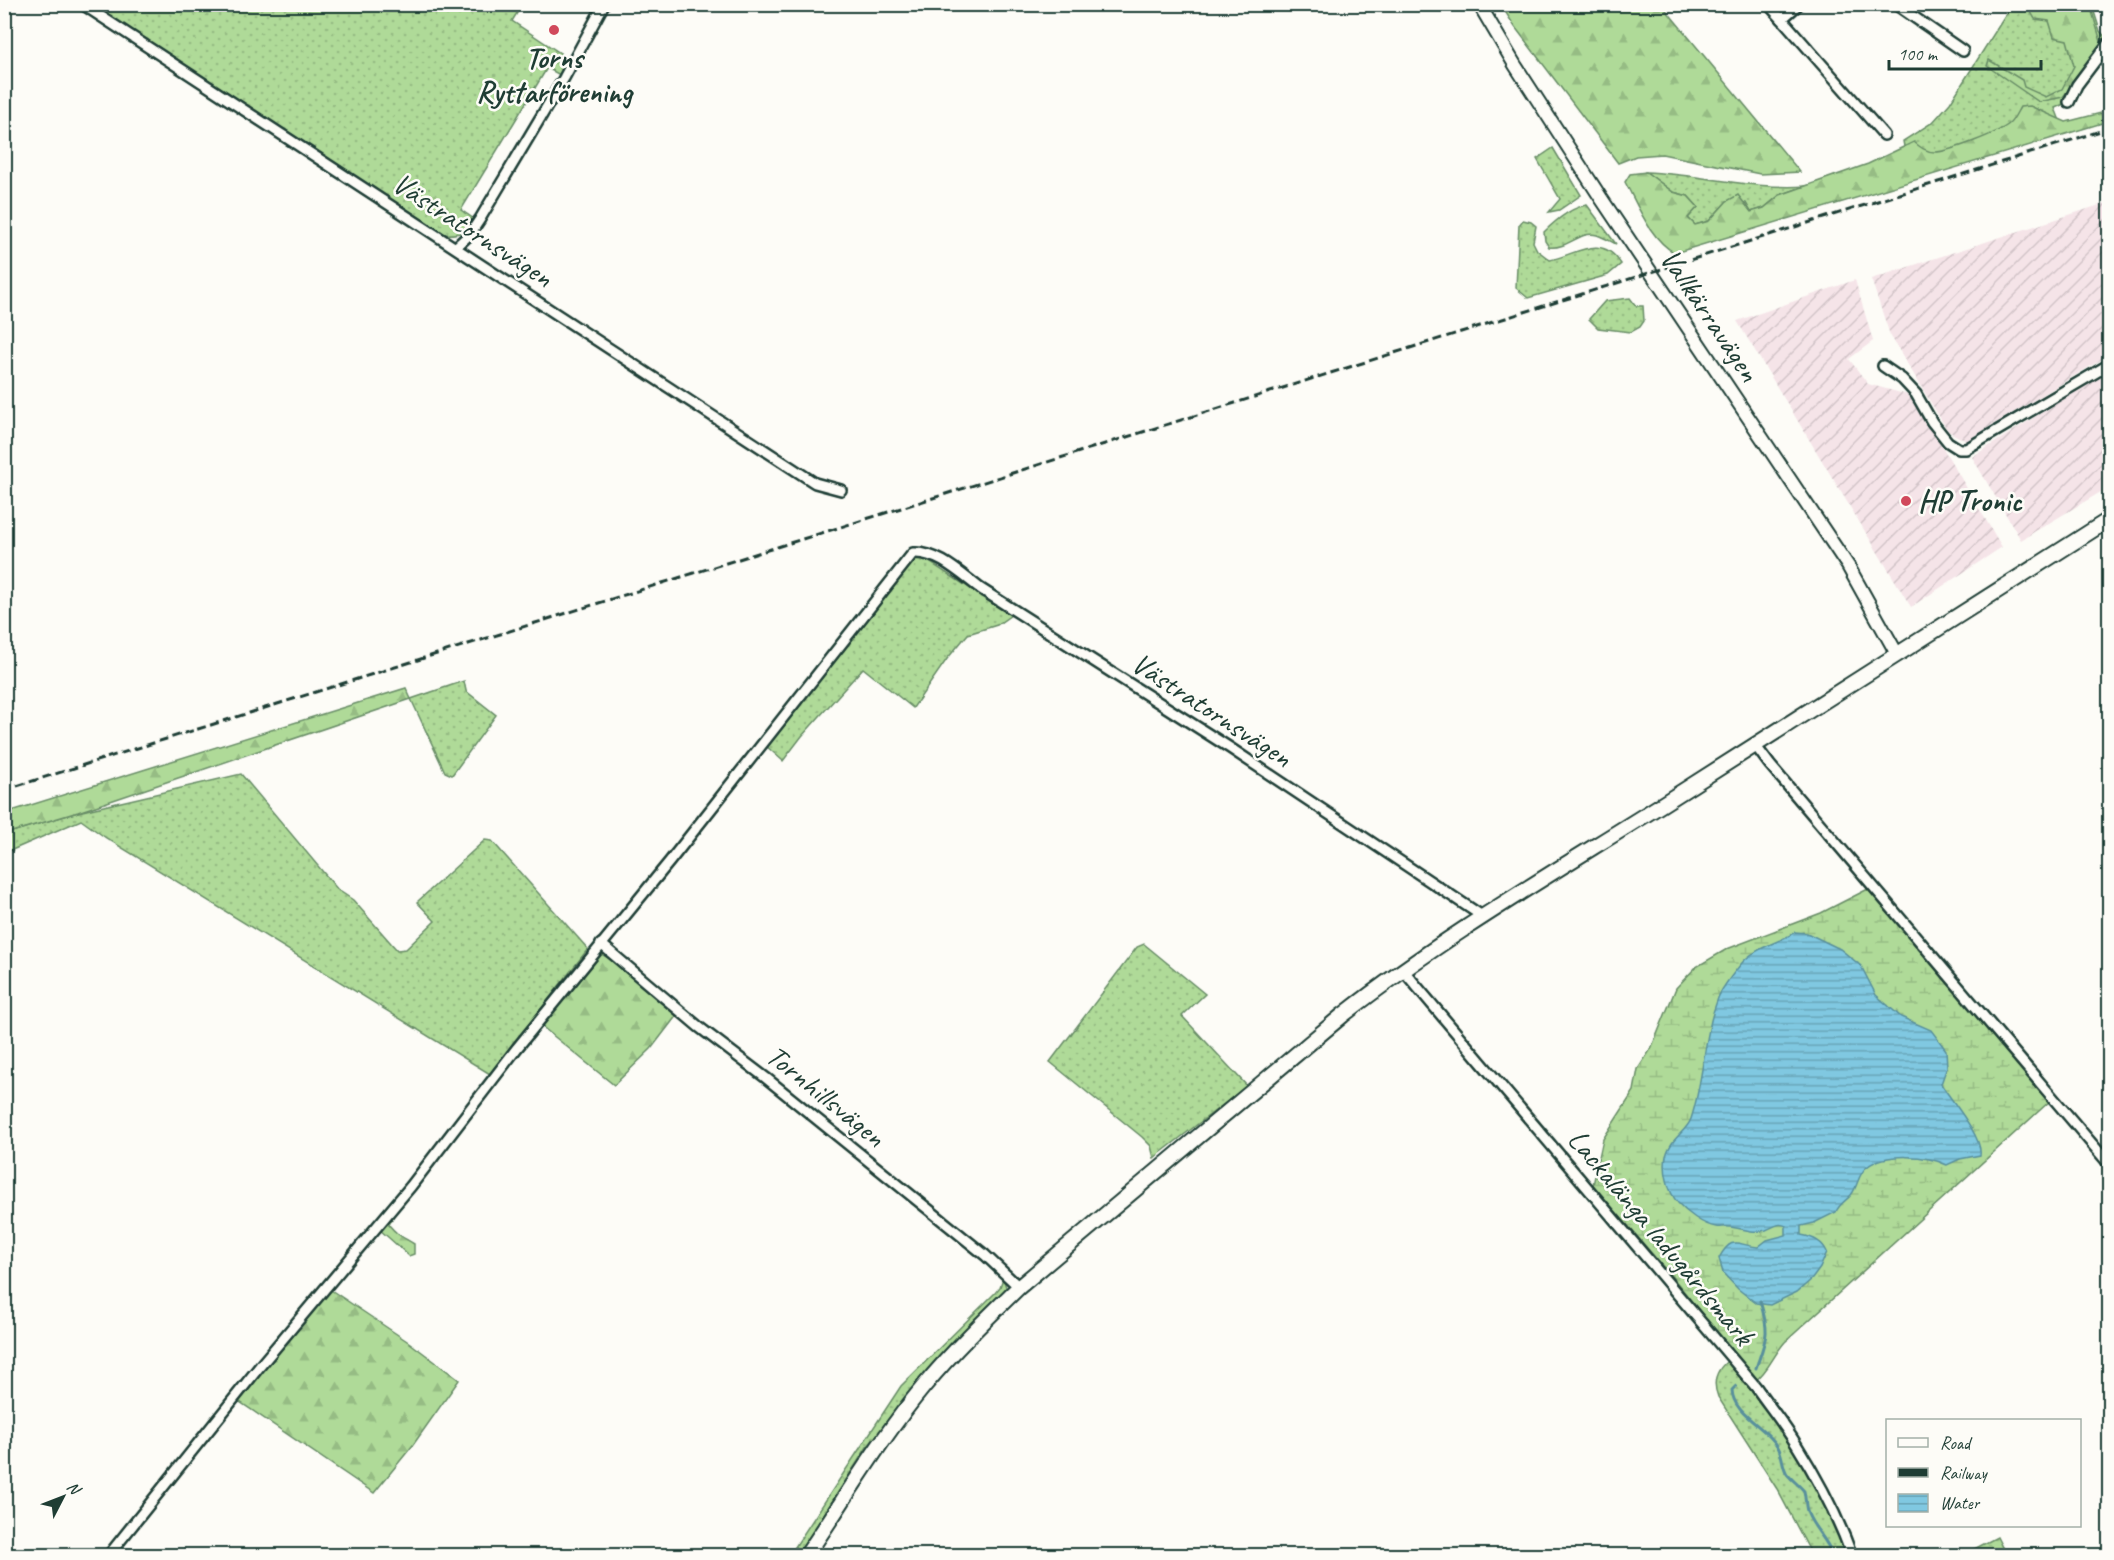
<svg xmlns="http://www.w3.org/2000/svg" width="2114" height="1560" viewBox="0 0 2114 1560" font-family="Caveat,sans-serif">
  <defs>
    <pattern id="industrial-furrows" width="10" height="10" patternUnits="userSpaceOnUse" patternTransform="scale(1.5)"><rect width="10" height="10" fill="#f5e4e8"/><path d="M-1 1l2-2M0 10L10 0M9 11l2-2" fill="none" stroke="#d2c4c8"/></pattern>
    <pattern id="grass-dots" width="8" height="8" patternUnits="userSpaceOnUse" patternTransform="scale(1.5)"><rect width="8" height="8" fill="#afda98"/><path d="M2 2h.1M6 6h.1" fill="none" stroke="#96bc84" stroke-width="1.8" stroke-linecap="round"/></pattern>
    <pattern id="forest-firs" width="22" height="20" patternUnits="userSpaceOnUse" patternTransform="scale(1.5)"><rect width="22" height="20" fill="#afda98"/><path d="M5 1l3.5 6h-7zM16 11l3.5 6h-7z" fill="#96bc84"/></pattern>
    <pattern id="wetland-marsh" width="20" height="14" patternUnits="userSpaceOnUse" patternTransform="scale(1.5)"><rect width="20" height="14" fill="#afda98"/><path d="M1 5h8M5 5V1M11 12h8M15 12V8" fill="none" stroke="#96bc84"/></pattern>
    <pattern id="water-rules" width="6" height="5" patternUnits="userSpaceOnUse" patternTransform="scale(1.5)"><rect width="6" height="5" fill="#80c8e1"/><path d="M0 2.5h6" fill="none" stroke="#68a4b7"/></pattern>
  </defs>
  <rect width="100%" height="100%" fill="#fdfcf7"/>
  <filter id="ink" filterUnits="userSpaceOnUse"><feTurbulence type="fractalNoise" baseFrequency=".0167" numOctaves="2"/><feDisplacementMap in="SourceGraphic" scale="12" xChannelSelector="R" yChannelSelector="G"/><feConvolveMatrix kernelMatrix="1 2 1 2 8 2 1 2 1" color-interpolation-filters="sRGB"/></filter>
  <g filter="url(#ink)">
    <g fill="url(#industrial-furrows)">
      <path d="M 2109,202 L 2109,355 L 1966,441 L 1948,431 L 1890,335 L 1871,279 Z"/>
      <path d="M 1855,280 L 1873,341 L 1849,359 L 1868,384 L 1912,396 L 2002,547 L 1911,607 L 1737,321 Z"/>
      <path d="M 2109,370 L 2109,487 L 2021,540 L 1972,457 Z"/>
    </g>
    <g fill="url(#grass-dots)" stroke="#678c66" stroke-width="1.5">
      <path d="M 91,5 L 522,5 L 512,21 L 569,59 L 560,75 L 547,68 L 461,210 L 474,219 C 463,234 460,235 442,234 Z"/>
      <path d="M 2012,5 L 2092,5 L 2100,31 L 2109,41 L 2069,102 L 2055,108 L 2062,126 L 1909,174 L 1903,141 L 1933,122 L 1950,103 Z"/>
      <path d="M 1553,148 L 1581,195 L 1559,210 L 1549,212 L 1560,199 L 1537,159 Z"/>
      <path d="M 1646,172 C 1699,174 1753,190 1806,186 L 1780,195 L 1764,208 L 1751,212 L 1746,203 L 1727,201 L 1709,221 L 1695,225 L 1688,218 L 1698,207 L 1688,196 L 1673,192 Z"/>
      <path d="M 1587,205 L 1616,244 C 1610,241 1603,237 1597,235 C 1580,230 1567,250 1549,247 L 1545,241 L 1544,232 C 1555,221 1572,207 1587,205 Z"/>
      <path d="M 1523,220 L 1531,222 L 1536,226 L 1533,242 L 1537,250 L 1550,260 C 1574,256 1601,231 1621,264 L 1608,275 L 1528,298 L 1516,288 L 1519,225 Z"/>
      <path d="M 1630,298 L 1636,306 L 1643,306 L 1644,321 L 1640,327 L 1631,332 L 1598,328 L 1589,319 L 1605,301 Z"/>
      <path d="M 919,558 L 925,559 L 1011,615 L 997,625 L 968,634 L 947,659 L 913,708 L 863,668 L 802,736 L 783,761 L 765,745 L 902,573 L 914,559 Z"/>
      <path d="M 464,681 L 466,691 L 496,715 L 452,775 L 445,772 L 411,699 Z"/>
      <path d="M 241,774 L 338,890 L 353,900 L 397,950 L 406,949 L 435,921 L 417,902 L 485,840 L 492,841 L 588,949 L 490,1074 L 106,838 L 81,820 L 5,853 L 5,834 L 78,812 Z"/>
      <path d="M 1144,944 L 1205,994 L 1182,1016 L 1247,1086 L 1154,1158 L 1151,1146 L 1142,1137 L 1050,1062 L 1137,947 Z"/>
      <path d="M 1003,1278 L 1006,1287 L 1003,1293 L 958,1339 L 867,1447 L 798,1555 L 789,1556 L 901,1386 L 995,1293 L 1000,1287 Z"/>
      <path d="M 1730,1359 L 1757,1395 L 1758,1401 C 1768,1408 1774,1419 1781,1429 C 1809,1468 1829,1512 1849,1555 L 1812,1555 L 1777,1489 L 1718,1397 C 1712,1382 1716,1369 1730,1359 Z"/>
      <path d="M 1997,1537 L 2004,1551 L 1997,1555 L 1963,1555 Z"/>
    </g>
    <g fill="url(#forest-firs)" stroke="#678c66" stroke-width="1.5">
      <path d="M 1501,5 L 1662,5 L 1800,172 L 1760,174 L 1662,154 L 1636,156 L 1618,163 L 1515,27 Z"/>
      <path d="M 2027,5 L 2048,5 L 2053,9 L 2056,5 L 2090,5 L 2102,45 L 2063,97 L 2039,102 L 1987,66 L 1989,60 L 2022,80 L 2024,87 L 2046,97 L 2062,89 L 2074,66 L 2067,40 L 2054,37 L 2049,21 L 2035,19 Z"/>
      <path d="M 2030,106 L 2066,122 L 2109,111 L 2109,121 L 1675,253 C 1650,239 1638,206 1625,182 L 1630,174 L 1646,172 L 1673,192 L 1688,196 L 1698,207 L 1688,218 L 1695,225 L 1709,221 L 1727,201 L 1738,195 L 1751,212 L 1764,208 L 1780,195 L 1868,164 L 1914,142 C 1920,147 1926,152 1935,152 C 1949,152 1999,133 2010,123 C 2014,119 2017,112 2020,107 Z"/>
      <path d="M 406,688 L 411,699 L 78,812 L 5,834 L 5,813 Z"/>
      <path d="M 600,953 L 618,964 L 677,1015 L 651,1049 L 614,1085 L 540,1025 Z"/>
      <path d="M 389,1216 L 393,1217 L 389,1225 C 398,1236 403,1237 414,1244 L 414,1254 L 409,1256 L 379,1229 Z"/>
      <path d="M 328,1288 L 410,1343 L 459,1380 L 413,1445 L 374,1493 L 237,1400 Z"/>
    </g>
    <path fill="url(#wetland-marsh)" stroke="#678c66" stroke-width="1.5" d="M 1868,889 L 2050,1101 L 1785,1342 C 1774,1354 1768,1372 1755,1381 L 1678,1284 L 1593,1185 L 1603,1139 L 1634,1091 L 1638,1069 L 1651,1049 L 1676,988 L 1696,967 L 1727,949 L 1821,913 Z"/>
    <path fill="url(#water-rules)" stroke="#59909c" stroke-width="1.5" d="M 1795,932 L 1807,933 L 1840,949 L 1861,966 L 1876,995 L 1901,1017 L 1931,1030 L 1946,1050 L 1947,1067 L 1941,1084 C 1951,1100 1983,1137 1980,1155 L 1960,1159 L 1947,1165 C 1928,1155 1885,1152 1867,1167 C 1858,1173 1858,1187 1851,1195 C 1846,1201 1839,1204 1836,1212 L 1814,1223 L 1801,1226 L 1801,1235 C 1813,1237 1823,1242 1827,1252 L 1820,1268 L 1812,1279 L 1797,1292 L 1770,1305 L 1756,1303 L 1738,1289 L 1723,1273 L 1719,1258 C 1733,1233 1738,1246 1758,1247 L 1767,1240 L 1786,1235 L 1786,1226 C 1778,1222 1774,1227 1766,1230 C 1754,1234 1741,1228 1730,1227 C 1725,1226 1720,1228 1716,1227 C 1703,1225 1687,1213 1678,1203 C 1668,1192 1663,1170 1666,1156 C 1670,1139 1687,1131 1691,1119 C 1704,1080 1703,1037 1718,998 C 1722,987 1733,974 1741,964 C 1755,947 1777,944 1795,932 Z"/>
    <g fill="none" stroke-linecap="round" stroke-linejoin="round">
      <g stroke="#59909c" stroke-width="3">
        <path d="M 1756,1368 C 1767,1336 1770,1334 1760,1301"/>
        <path d="M 1736,1386 L 1732,1390 C 1733,1415 1767,1427 1778,1447 C 1783,1456 1782,1466 1787,1474 C 1792,1480 1799,1485 1804,1491 C 1806,1499 1805,1507 1808,1514 C 1814,1529 1827,1539 1833,1556"/>
      </g>
      <defs>
        <g id="minor">
          <path d="M 82,4 L 815,483 L 841,490"/>
          <path d="M 1768,4 L 1782,19"/>
          <path d="M 1799,4 L 1782,19 L 1884,135"/>
          <path d="M 1895,4 L 1963,51"/>
          <path d="M 2069,102 L 2077,85 L 2110,41"/>
          <path d="M 456,247 L 470,234 L 480,219 L 564,78 L 604,4"/>
          <path d="M 1883,366 L 1902,379 L 1916,394 L 1932,422 L 1948,442 L 1959,449 L 1966,449 L 1988,436 L 2110,364"/>
          <path d="M 1755,745 L 1770,765 L 2110,1165"/>
          <path d="M 601,944 L 699,1027 L 766,1078 L 985,1255 L 1019,1287"/>
          <path d="M 1403,970 L 1756,1387 C 1769,1406 1784,1424 1796,1444 C 1818,1479 1838,1517 1852,1556"/>
          <path d="M 108,1556 L 260,1366 L 411,1186 L 517,1048 L 670,861 L 913,553 C 938,551 962,575 981,589 L 1230,748 L 1482,916"/>
        </g>
        <path id="tertiary" d="M 1479,4 L 1515,65 L 1601,198 L 1848,566 L 1897,654"/>
        <path id="secondary" d="M 806,1556 C 845,1499 880,1439 924,1386 C 953,1351 986,1319 1019,1287 L 1343,1015 C 1443,937 1553,873 1661,805 C 1811,710 1960,614 2110,519"/>
      </defs>
      <use href="#minor" stroke="#1f3d34" stroke-width="14"/>
      <use href="#tertiary" stroke="#1f3d34" stroke-width="16"/>
      <use href="#secondary" stroke="#1f3d34" stroke-width="18"/>
      <use href="#minor" stroke="#fdfcf7" stroke-width="9"/>
      <use href="#tertiary" stroke="#fdfcf7" stroke-width="12"/>
      <use href="#secondary" stroke="#fdfcf7" stroke-width="14"/>
      <path stroke="#1f3d34" stroke-width="3" stroke-dasharray="9 4.5" stroke-linecap="butt" d="M 4,790 L 2110,128"/>
    </g>
  </g>
  <g fill="#d1495b" stroke="#fdfcf7" stroke-width="2">
    <circle cx="554" cy="30" r="6"/>
    <circle cx="1906" cy="501" r="6"/>
  </g>
  <g text-anchor="middle" dominant-baseline="central" stroke-width="5" stroke-linejoin="round" paint-order="stroke">
    <g font-size="30" font-weight="bold" fill="#1f3d34" stroke="#fdfcf7">
      <text x="554" y="58">Torns<tspan x="554" dy="34">Ryttarförening</tspan></text>
      <text x="1918" y="501" text-anchor="start">HP Tronic</text>
    </g>
    <g font-size="30" fill="#1f3d34" stroke="#fdfcf7">
      <text transform="translate(473 230) rotate(33)">Västratornsvägen</text>
      <text transform="translate(1710 315) rotate(56)">Vallkärravägen</text>
      <text transform="translate(1212 710) rotate(33)">Västratornsvägen</text>
      <text transform="translate(826 1096) rotate(39)">Tornhillsvägen</text>
      <text transform="translate(1661 1237) rotate(50)">Lackalänga ladugårdsmark</text>
    </g>
  </g>
  <rect width="2114" height="1560" fill="none" stroke="#fdfcf7" stroke-width="24"/>
  <rect x="12" y="12" width="2090" height="1536" fill="none" stroke="#1f3d34" stroke-width="2" filter="url(#ink)"/>
  <rect x="1886" y="1419" width="195" height="108" fill="#fdfcf7" stroke="#a4b0a9" stroke-width="1.5"/>
  <rect x="1898" y="1438" width="30" height="9" fill="#fdfcf7" stroke="#a4b0a9" stroke-width="1.5"/>
  <text x="1940" y="1449" font-size="18" fill="#1f3d34">Road</text>
  <rect x="1898" y="1468" width="30" height="9" fill="#1f3d34" stroke="#a4b0a9" stroke-width="1.5"/>
  <text x="1940" y="1479" font-size="18" fill="#1f3d34">Railway</text>
  <rect x="1898" y="1494" width="30" height="18" fill="url(#water-rules)" stroke="#a4b0a9" stroke-width="1.5"/>
  <text x="1940" y="1509" font-size="18" fill="#1f3d34">Water</text>
  <g transform="translate(63 1497) rotate(48)" stroke="#fdfcf7" stroke-width="4.5" paint-order="stroke">
  <path d="M0-4.5L10 22L0 15L-10 22Z" fill="#1f3d34"/>
  <text y="-9" font-size="16" font-weight="bold" text-anchor="middle" fill="#1f3d34">N</text>
  </g>
  <path d="M1889 60v9h152v-9" fill="none" stroke="#1f3d34" stroke-width="3"/>
  <text x="1898" y="60" font-size="18" fill="#1f3d34" stroke="#fdfcf7" stroke-width="4.5" paint-order="stroke">100 m</text>
</svg>
